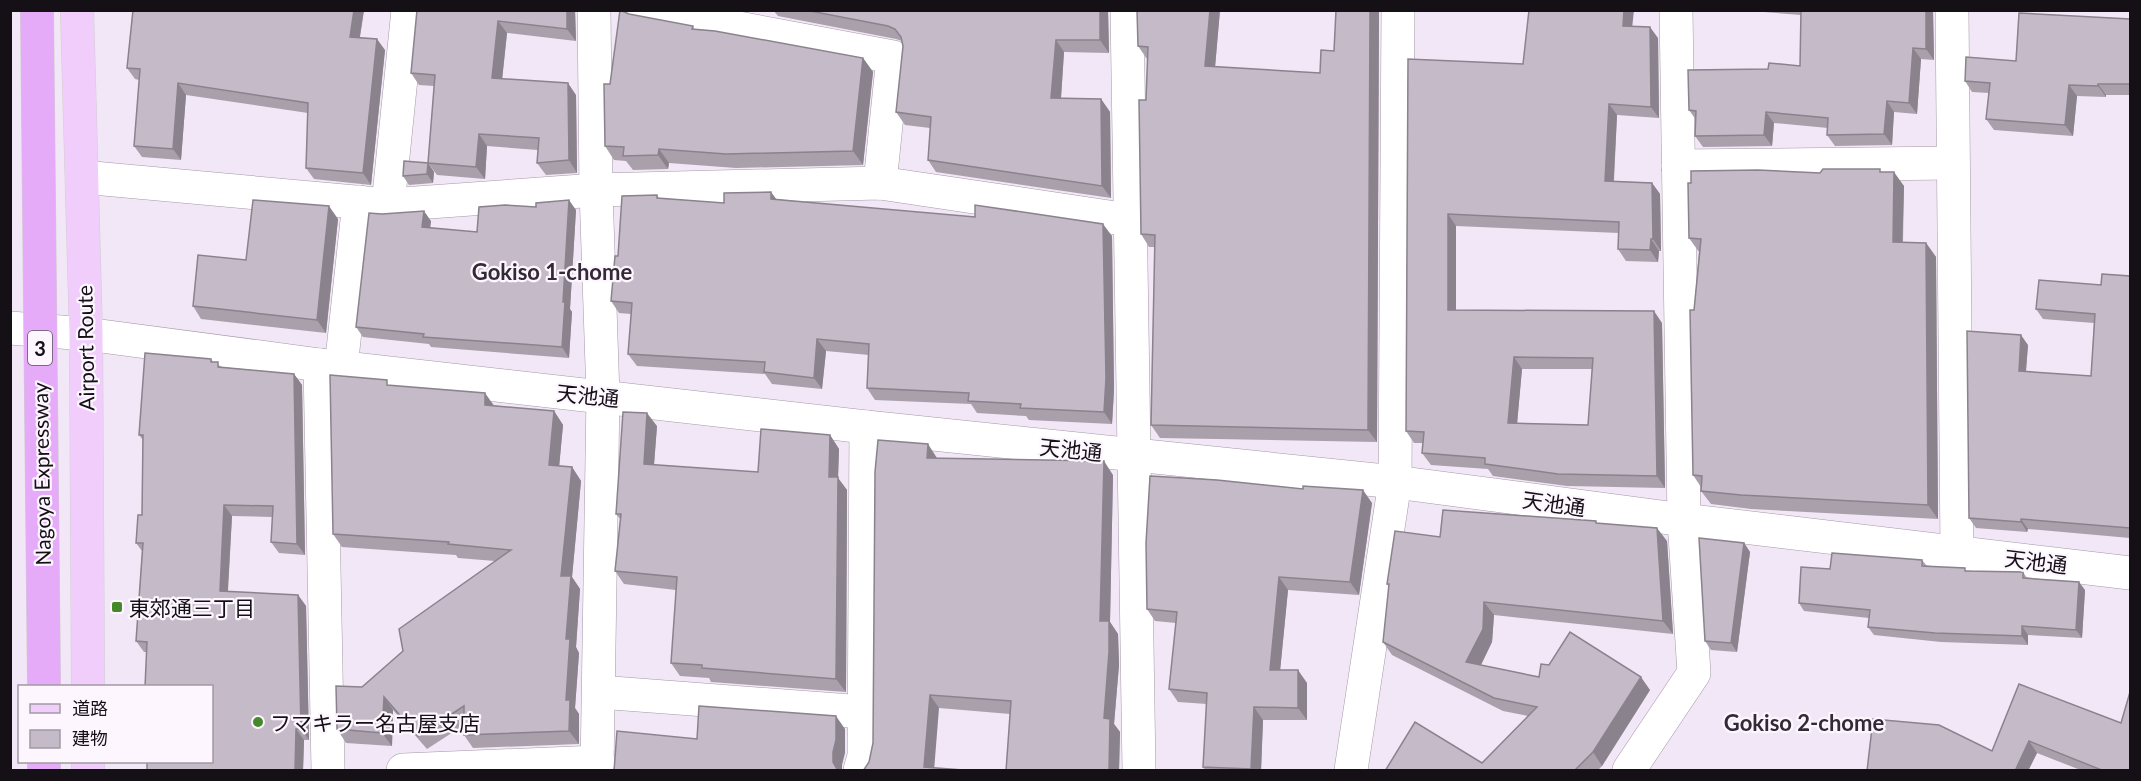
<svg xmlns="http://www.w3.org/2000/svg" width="2141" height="781" viewBox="0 0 2141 781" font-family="Lato,'Noto Sans JP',sans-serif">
  <rect width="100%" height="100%" fill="#f2e7f6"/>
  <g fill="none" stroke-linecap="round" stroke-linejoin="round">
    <defs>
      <g id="minor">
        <path d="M 594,10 L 596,190 L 603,396 L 597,770"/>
        <path d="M 642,10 L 893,57 L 880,183"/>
        <path d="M 1127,10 L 1139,770"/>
        <path d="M 1952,10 L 1957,552"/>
        <path d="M 1678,166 L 1953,163"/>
        <path d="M 82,177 L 388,205 L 596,190 L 880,183 L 1129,220"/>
        <path d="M 388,205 L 408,10"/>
        <path d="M 10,328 L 86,334 L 320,365 L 866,427 L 1395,482 L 1684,520 L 2130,573"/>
        <path d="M 320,365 L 328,770"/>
        <path d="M 341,368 L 359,202"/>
        <path d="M 599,692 L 864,712"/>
        <path d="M 403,770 L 598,762"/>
        <path d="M 860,770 L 864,756 L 866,427"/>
        <path d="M 1351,770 L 1395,482 L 1398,10"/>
        <path d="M 1629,770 L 1694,673 L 1684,520 L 1676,10"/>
      </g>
      <g id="major">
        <path d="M 77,10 L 86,334 L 88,686"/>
        <path d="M 88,762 L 88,770"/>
      </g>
      <path id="highway" d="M 44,762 L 44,770"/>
    </defs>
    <use href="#minor" stroke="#a499a7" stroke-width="34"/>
    <use href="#major" stroke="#d0cfd0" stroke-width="34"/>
    <use href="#highway" stroke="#d0cfd0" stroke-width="34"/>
    <use href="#minor" stroke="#fff" stroke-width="33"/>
    <use href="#major" stroke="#f0cdfb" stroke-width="33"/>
    <use href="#highway" stroke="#e6abf8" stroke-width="33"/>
    <defs>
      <path id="highway-bridge" d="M 37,10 L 44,686"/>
    </defs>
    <use href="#highway-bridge" stroke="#d0cfd0" stroke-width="34" stroke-linecap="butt"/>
    <use href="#highway-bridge" stroke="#e6abf8" stroke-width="33"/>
  </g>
  <g fill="#a9a0ac" fill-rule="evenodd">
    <path d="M 133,10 L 364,10 L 360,37 L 385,50 L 371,185 L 314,179 L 306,168 L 308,113 L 186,95 L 181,160 L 142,157 L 134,146 L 139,80 L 135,79 L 127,68 Z"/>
    <path d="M 417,10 L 575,10 L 576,41 L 507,33 L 502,79 L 576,95 L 577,173 L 546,175 L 537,163 L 538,150 L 487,146 L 485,179 L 437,175 L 428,163 L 434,86 L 419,85 L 411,73 Z"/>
    <path d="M 773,10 L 1108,10 L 1109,53 L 1064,52 L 1061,99 L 1101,99 L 1110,112 L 1111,198 L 936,172 L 928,160 L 930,128 L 905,125 L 896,112 L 903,46 L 902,41 L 896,39 L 778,16 Z"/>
    <path d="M 1137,10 L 1220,10 L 1215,67 L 1320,73 L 1334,51 L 1336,10 L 1379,10 L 1377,442 L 1160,438 L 1151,425 L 1155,247 L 1149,247 L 1141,234 L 1148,59 L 1147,59 L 1138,46 Z"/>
    <path d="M 1738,10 L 1933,10 L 1934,60 L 1921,59 L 1917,114 L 1894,112 L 1892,145 L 1835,146 L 1827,135 L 1828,128 L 1774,123 L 1772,146 L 1703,147 L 1695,136 L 1696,120 L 1689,110 L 1768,69 L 1800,66 L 1801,15 Z"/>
    <path d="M 2130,19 L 2130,95 L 2106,95 L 2106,97 L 2077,96 L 2073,136 L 1994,130 L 1986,119 L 1989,93 L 1972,92 L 1965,81 L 2016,61 Z"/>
    <path d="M 693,26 L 694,29 L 863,58 L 873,72 L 863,165 L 736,168 L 669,163 L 668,169 L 633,170 L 626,161 L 614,160 L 605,146 L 610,84 Z"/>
    <path d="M 1632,26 L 1658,38 L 1659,118 L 1617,115 L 1614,181 L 1652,183 L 1660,194 L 1661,251 L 1659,251 L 1658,262 L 1626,261 L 1618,249 L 1619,233 L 1456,226 L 1456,310 L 1662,323 L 1665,488 L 1567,486 L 1493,476 L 1488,469 L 1431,465 L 1422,453 L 1423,443 L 1414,443 L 1406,431 L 1408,59 L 1523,64 ZM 1522,369 L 1592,369 L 1588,425 L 1517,424 Z"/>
    <path d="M 428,163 L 434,172 L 433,183 L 409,185 L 403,176 Z"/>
    <path d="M 1882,172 L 1904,186 L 1903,242 L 1926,243 L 1936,257 L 1938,519 L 1751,509 L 1711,504 L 1701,491 L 1701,487 L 1693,475 L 1694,310 L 1699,252 L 1689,238 L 1820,173 Z"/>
    <path d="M 657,195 L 659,198 L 724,203 L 776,199 L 1112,236 L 1114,390 L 1112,424 L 1029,420 L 1026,416 L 977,413 L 971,404 L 875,400 L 867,388 L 869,355 L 826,351 L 822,389 L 772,384 L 765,374 L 637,366 L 628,354 L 631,314 L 619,313 L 611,301 L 618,256 Z"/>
    <path d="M 576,210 L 570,309 L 572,312 L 569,358 L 431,347 L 429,344 L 363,337 L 356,327 L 382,214 L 431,221 L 430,228 L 477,232 Z"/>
    <path d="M 338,219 L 326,333 L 201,319 L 193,306 Z"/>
    <path d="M 2130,276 L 2130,538 L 2028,529 L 2027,532 L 1976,528 L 1969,518 L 2028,345 L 2026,372 L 2091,376 L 2094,323 L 2043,319 L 2036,309 L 2101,285 Z"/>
    <path d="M 211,359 L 213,362 L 222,367 L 294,374 L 302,385 L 305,555 L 279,553 L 271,542 L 273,517 L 232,516 L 228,592 L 298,595 L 306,606 L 309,740 L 304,740 L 303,771 L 147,771 L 212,762 L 147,652 L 144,652 L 136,641 L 142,551 L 136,543 L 142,515 L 143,440 L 139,435 Z"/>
    <path d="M 391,385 L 494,406 L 554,411 L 563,425 L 559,466 L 572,467 L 581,481 L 572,577 L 580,589 L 576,647 L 579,653 L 575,708 L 579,714 L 579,744 L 473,748 L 464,735 L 464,725 L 427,749 L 393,710 L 392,746 L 346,743 L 337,729 L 362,687 L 403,651 L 495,561 L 458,558 L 456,555 L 342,547 L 333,534 Z"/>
    <path d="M 657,426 L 654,465 L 758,472 L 830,435 L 839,449 L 838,478 L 847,490 L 846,692 L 711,682 L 709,678 L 680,676 L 671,663 L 676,590 L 624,584 L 615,571 L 621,520 L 616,514 Z"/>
    <path d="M 937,458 L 1113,475 L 1110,622 L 1118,634 L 1119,665 L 1114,724 L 1120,732 L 1119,771 L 1006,771 L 1010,714 L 939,708 L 864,770 L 869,762 L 873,743 Z"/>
    <path d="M 1372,503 L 1359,595 L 1288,590 L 1280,670 L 1307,683 L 1307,720 L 1263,720 L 1261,771 L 1206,771 L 1203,767 L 1207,704 L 1178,702 L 1169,689 L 1176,623 L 1155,621 L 1147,609 Z"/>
    <path d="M 1598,523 L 1667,541 L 1673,634 L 1494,615 L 1492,642 L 1481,665 L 1539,677 L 1650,690 L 1602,766 L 1597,771 L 1385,771 L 1482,763 L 1528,716 L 1503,711 L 1392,655 L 1383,642 L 1389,587 L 1387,584 L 1440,537 Z"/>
    <path d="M 1744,543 L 1750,552 L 1737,652 L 1711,650 L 1705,641 Z"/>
    <path d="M 1922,560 L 1927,566 L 1967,571 L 2023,572 L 2027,578 L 2085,590 L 2082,638 L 2028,635 L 2028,645 L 1941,642 L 1874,635 L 1868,627 L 1869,618 L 1804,611 L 1799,603 Z"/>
    <path d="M 2019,684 L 2130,771 L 2083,771 L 2037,753 L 2028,771 L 1867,771 L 1992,751 Z"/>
  </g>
  <g fill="#8a828c">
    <path d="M 354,10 L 364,10 L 358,48 L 350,37 Z"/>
    <path d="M 567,10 L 575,10 L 576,41 L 567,29 Z"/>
    <path d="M 1100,10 L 1108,10 L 1109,53 L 1100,40 Z"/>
    <path d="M 1210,10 L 1220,10 L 1214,79 L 1205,66 Z"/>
    <path d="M 1370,10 L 1379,10 L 1377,442 L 1368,430 Z"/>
    <path d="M 1624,10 L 1634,10 L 1631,38 L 1623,26 Z"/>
    <path d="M 1926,10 L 1933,10 L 1934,60 L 1926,49 Z"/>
    <path d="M 498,21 L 507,33 L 501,90 L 492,78 Z"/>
    <path d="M 1650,27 L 1658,38 L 1659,118 L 1651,107 Z"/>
    <path d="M 377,39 L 385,50 L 371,185 L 363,173 Z"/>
    <path d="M 1056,40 L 1064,52 L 1060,111 L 1051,98 Z"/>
    <path d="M 1913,48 L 1921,59 L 1917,114 L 1909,103 Z"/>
    <path d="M 863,58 L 873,72 L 863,165 L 853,151 Z"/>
    <path d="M 178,83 L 186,95 L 181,160 L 173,149 Z"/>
    <path d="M 568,83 L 576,95 L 577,173 L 569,160 Z"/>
    <path d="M 2098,84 L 2106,95 L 2106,97 L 2098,86 Z"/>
    <path d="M 2069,85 L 2077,96 L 2073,136 L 2065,125 Z"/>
    <path d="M 1101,99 L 1110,112 L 1111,198 L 1102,186 Z"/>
    <path d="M 1887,101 L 1894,112 L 1892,145 L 1884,134 Z"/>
    <path d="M 1609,104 L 1617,115 L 1613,192 L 1605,181 Z"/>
    <path d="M 1766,112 L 1774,123 L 1772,146 L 1764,135 Z"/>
    <path d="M 479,134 L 487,146 L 485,179 L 476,167 Z"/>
    <path d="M 659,149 L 669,163 L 668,169 L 658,155 Z"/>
    <path d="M 428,163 L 434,172 L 433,183 L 427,174 Z"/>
    <path d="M 1894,172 L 1904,186 L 1902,255 L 1893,242 Z"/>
    <path d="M 1652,183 L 1660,194 L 1661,251 L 1653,239 Z"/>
    <path d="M 771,192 L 780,204 L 771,199 Z"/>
    <path d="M 569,200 L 576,210 L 570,309 L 572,312 L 569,358 L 562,347 L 563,302 Z"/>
    <path d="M 329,206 L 338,219 L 326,333 L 317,320 Z"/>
    <path d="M 424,211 L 431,221 L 429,237 L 422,227 Z"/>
    <path d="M 1448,214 L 1456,226 L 1456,322 L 1448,310 Z"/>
    <path d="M 1103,224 L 1112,236 L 1114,390 L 1112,424 L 1104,412 Z"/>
    <path d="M 1651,239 L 1659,251 L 1658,262 L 1650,250 Z"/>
    <path d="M 1926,243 L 1936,257 L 1938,519 L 1928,505 Z"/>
    <path d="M 1654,311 L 1662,323 L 1665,488 L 1657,476 Z"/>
    <path d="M 2021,335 L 2028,345 L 2025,381 L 2019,371 Z"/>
    <path d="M 817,339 L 826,351 L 822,389 L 814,378 Z"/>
    <path d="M 1514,357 L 1522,369 L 1516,435 L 1508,423 Z"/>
    <path d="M 294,374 L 302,385 L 305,555 L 297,544 Z"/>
    <path d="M 485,393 L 495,407 L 485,405 Z"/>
    <path d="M 554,411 L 563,425 L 558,479 L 549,465 Z"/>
    <path d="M 647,413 L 657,426 L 653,477 L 644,464 Z"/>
    <path d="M 830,435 L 839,449 L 838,478 L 847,490 L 846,692 L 836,679 L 829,477 Z"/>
    <path d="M 928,444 L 937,458 L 927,458 Z"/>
    <path d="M 1104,461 L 1113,475 L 1110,622 L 1118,634 L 1119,665 L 1114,724 L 1120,732 L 1119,771 L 1109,771 L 1104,718 L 1100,621 Z"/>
    <path d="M 572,467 L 581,481 L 572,577 L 580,589 L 576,647 L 579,653 L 575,708 L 579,714 L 579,744 L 569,731 L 566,700 L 566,639 L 561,576 Z"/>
    <path d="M 1363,490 L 1372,503 L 1359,595 L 1350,582 Z"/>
    <path d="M 224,505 L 232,516 L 227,603 L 220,591 Z"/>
    <path d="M 2021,519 L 2028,529 L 2027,532 L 2021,522 Z"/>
    <path d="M 1657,528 L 1667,541 L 1673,634 L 1663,621 Z"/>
    <path d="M 1744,543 L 1750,552 L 1737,652 L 1731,643 Z"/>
    <path d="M 1279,577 L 1288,590 L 1279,682 L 1270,670 Z"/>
    <path d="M 2079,582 L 2085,590 L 2082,638 L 2076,630 Z"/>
    <path d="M 298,595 L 306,606 L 309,740 L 301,729 Z"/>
    <path d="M 1484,602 L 1494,615 L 1492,642 L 1476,675 L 1466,662 Z"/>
    <path d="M 2022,626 L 2028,635 L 2028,645 L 2022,636 Z"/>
    <path d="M 1298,670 L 1307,683 L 1307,720 L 1298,708 Z"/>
    <path d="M 1641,677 L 1650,690 L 1602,766 L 1593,752 Z"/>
    <path d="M 930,695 L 939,708 L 934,771 L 924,767 Z"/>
    <path d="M 384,697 L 393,710 L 392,746 L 382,733 Z"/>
    <path d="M 1254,707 L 1263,720 L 1261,771 L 1253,771 L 1251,769 Z"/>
    <path d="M 836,716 L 845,729 L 845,753 L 842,765 L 842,771 L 838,771 L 833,762 L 833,752 Z"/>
    <path d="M 296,729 L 304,740 L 303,771 L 295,771 Z"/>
    <path d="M 2029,741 L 2037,753 L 2028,771 L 2015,771 Z"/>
  </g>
  <g fill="#c5bac8" stroke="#8a828c" stroke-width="1.5" fill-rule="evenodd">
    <path d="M 133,10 L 354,10 L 350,37 L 377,39 L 363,173 L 306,168 L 308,103 L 178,83 L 173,149 L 134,146 L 140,69 L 127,68 Z"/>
    <path d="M 417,10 L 567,10 L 567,29 L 498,21 L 492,78 L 568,83 L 569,160 L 537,163 L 539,138 L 479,134 L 476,167 L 428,163 L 435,75 L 411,73 Z"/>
    <path d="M 620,10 L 629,14 L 693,26 L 692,29 L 715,31 L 863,58 L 853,151 L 726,154 L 659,149 L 658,155 L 623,156 L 624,147 L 605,146 L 604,84 L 610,84 Z"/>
    <path d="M 805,10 L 1100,10 L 1100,40 L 1056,40 L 1051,98 L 1101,99 L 1102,186 L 928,160 L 931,117 L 896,112 L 903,46 L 901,37 L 895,29 L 888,26 Z"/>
    <path d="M 1137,10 L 1210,10 L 1205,66 L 1320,73 L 1321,50 L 1334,51 L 1336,10 L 1370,10 L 1368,430 L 1151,425 L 1155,235 L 1141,234 L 1139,100 L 1146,100 L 1148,47 L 1138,46 Z"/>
    <path d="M 1529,10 L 1624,10 L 1623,26 L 1650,27 L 1651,107 L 1609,104 L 1605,181 L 1652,183 L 1653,239 L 1651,239 L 1650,250 L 1618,249 L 1619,222 L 1448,214 L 1448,310 L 1654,311 L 1657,476 L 1558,474 L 1485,464 L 1485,458 L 1422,453 L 1424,432 L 1406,431 L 1408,59 L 1523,64 ZM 1514,357 L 1593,358 L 1588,425 L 1508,423 Z"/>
    <path d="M 1801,10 L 1926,10 L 1926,49 L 1913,48 L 1909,103 L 1887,101 L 1884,134 L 1827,135 L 1828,118 L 1766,112 L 1764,135 L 1695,136 L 1696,111 L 1689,110 L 1688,70 L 1768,69 L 1769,63 L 1800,66 Z"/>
    <path d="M 2019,13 L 2130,19 L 2130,84 L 2098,84 L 2098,86 L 2069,85 L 2065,125 L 1986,119 L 1990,83 L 1965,81 L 1966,57 L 2016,61 Z"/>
    <path d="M 404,161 L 428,163 L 427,174 L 403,176 Z"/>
    <path d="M 1823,169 L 1880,169 L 1880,172 L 1894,172 L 1893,242 L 1926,243 L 1928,505 L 1741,495 L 1701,491 L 1702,476 L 1693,475 L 1690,310 L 1694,310 L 1701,239 L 1689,238 L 1688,183 L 1691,183 L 1691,171 L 1758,170 L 1820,173 Z"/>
    <path d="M 771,192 L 771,199 L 975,217 L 975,205 L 1103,224 L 1106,378 L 1104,412 L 1020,408 L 1021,404 L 968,401 L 969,393 L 867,388 L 869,344 L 817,339 L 814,378 L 764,372 L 765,362 L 628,354 L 632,303 L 611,301 L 615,256 L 618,256 L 622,196 L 657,195 L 657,198 L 724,203 L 724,193 Z"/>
    <path d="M 253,200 L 329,206 L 317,320 L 193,306 L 198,255 L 246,260 Z"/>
    <path d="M 569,200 L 563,302 L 565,302 L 562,347 L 423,337 L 424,334 L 356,327 L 369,213 L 382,214 L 424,211 L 422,227 L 477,232 L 479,207 L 505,205 L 536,207 L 536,203 Z"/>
    <path d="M 2102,274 L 2130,276 L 2130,528 L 2021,519 L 2021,522 L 1969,518 L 1967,331 L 2021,335 L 2019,371 L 2091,376 L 2095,314 L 2036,309 L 2039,280 L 2101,285 Z"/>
    <path d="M 145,353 L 211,359 L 211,362 L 218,362 L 218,367 L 294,374 L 297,544 L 271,542 L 273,506 L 224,505 L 220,591 L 298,595 L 301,729 L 296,729 L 295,771 L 147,771 L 147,762 L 212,762 L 212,687 L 145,687 L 147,642 L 136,641 L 143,543 L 136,543 L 138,515 L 142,515 L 143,435 L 139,435 Z"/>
    <path d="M 330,375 L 387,380 L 387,385 L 485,393 L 485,405 L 554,411 L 549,465 L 572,467 L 561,576 L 571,576 L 566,639 L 570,639 L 566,700 L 570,700 L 569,731 L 464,735 L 464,706 L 418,736 L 384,697 L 382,733 L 337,729 L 336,686 L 362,687 L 403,651 L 399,629 L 511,550 L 448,544 L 449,542 L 333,534 Z"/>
    <path d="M 623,412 L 647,413 L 644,464 L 758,472 L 761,429 L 830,435 L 829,477 L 838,477 L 836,679 L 702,668 L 702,665 L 671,663 L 677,577 L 615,571 L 621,514 L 616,514 Z"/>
    <path d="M 878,440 L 928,444 L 927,458 L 1104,461 L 1100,621 L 1109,621 L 1109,652 L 1104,718 L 1110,719 L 1109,771 L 1006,771 L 1011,701 L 930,695 L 924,767 L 976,771 L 863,771 L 869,762 L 873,743 L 875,472 Z"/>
    <path d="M 1150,476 L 1217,480 L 1303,489 L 1303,486 L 1363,490 L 1350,582 L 1279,577 L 1270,670 L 1298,670 L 1298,708 L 1254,707 L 1251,769 L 1203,767 L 1207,693 L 1169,689 L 1177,612 L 1147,609 L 1146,543 Z"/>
    <path d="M 1443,510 L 1596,521 L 1596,523 L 1657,528 L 1663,621 L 1484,602 L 1483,629 L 1466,662 L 1539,677 L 1541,664 L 1549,665 L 1570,632 L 1641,677 L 1593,752 L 1574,771 L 1385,771 L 1415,722 L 1482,763 L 1537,707 L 1494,698 L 1383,642 L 1389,584 L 1387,584 L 1395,531 L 1440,537 Z"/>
    <path d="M 1699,538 L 1744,543 L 1731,643 L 1705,641 Z"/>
    <path d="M 1832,553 L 1922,560 L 1922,566 L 1965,568 L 1965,571 L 2023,572 L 2023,578 L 2079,582 L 2076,630 L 2022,626 L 2022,636 L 1935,633 L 1868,627 L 1870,610 L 1799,603 L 1801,567 L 1830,569 Z"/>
    <path d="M 2019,684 L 2121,723 L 2130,692 L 2130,771 L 2104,771 L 2029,741 L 2015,771 L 1867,771 L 1873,719 L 1939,725 L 1992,751 Z"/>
    <path d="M 699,706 L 836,716 L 836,740 L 833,752 L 833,762 L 838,771 L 614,771 L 617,731 L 697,739 Z"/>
  </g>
  <g fill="#46882c" stroke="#fdf6ff" stroke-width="2">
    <rect x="111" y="601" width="12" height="12" rx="3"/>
    <circle cx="258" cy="722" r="6"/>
  </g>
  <g text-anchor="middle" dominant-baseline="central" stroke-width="4.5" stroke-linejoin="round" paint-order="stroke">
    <rect fill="#fdf6ff" stroke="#5a555c" stroke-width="1.5" x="28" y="331" width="24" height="34" rx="4.5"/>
    <g font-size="20" font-weight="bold" fill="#141016">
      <text x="40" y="348">3</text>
    </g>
    <g font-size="21" fill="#141016" stroke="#fdf6ff">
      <text transform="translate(85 348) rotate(-91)">Airport Route</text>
      <text transform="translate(588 395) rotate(6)">天池通</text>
      <text transform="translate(1071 449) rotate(6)">天池通</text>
      <text transform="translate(41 474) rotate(-91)">Nagoya Expressway</text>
      <text transform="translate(1554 503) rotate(8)">天池通</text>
      <text transform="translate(2036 561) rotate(7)">天池通</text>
    </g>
    <g font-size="21" fill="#141016" stroke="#fdf6ff" text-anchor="start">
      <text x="129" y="607">東郊通三丁目</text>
      <text x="270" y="722">フマキラー名古屋支店</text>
    </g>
    <g font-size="22" font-weight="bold" fill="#322a35" stroke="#fdf6ff">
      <text x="552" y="271">Gokiso 1-chome</text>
      <text x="1804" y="722">Gokiso 2-chome</text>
    </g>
  </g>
  <rect width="2141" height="781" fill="none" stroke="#141016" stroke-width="24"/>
  <rect x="18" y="685" width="195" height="78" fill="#fdf6ff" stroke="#a09aa2" stroke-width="1.5"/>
  <rect x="30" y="704" width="30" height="9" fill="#f0cdfb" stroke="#a09aa2" stroke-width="1.5"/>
  <text x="72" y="715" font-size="18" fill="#141016">道路</text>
  <rect x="30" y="730" width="30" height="18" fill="#c5bac8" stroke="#a09aa2" stroke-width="1.5"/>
  <text x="72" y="745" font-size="18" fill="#141016">建物</text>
</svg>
